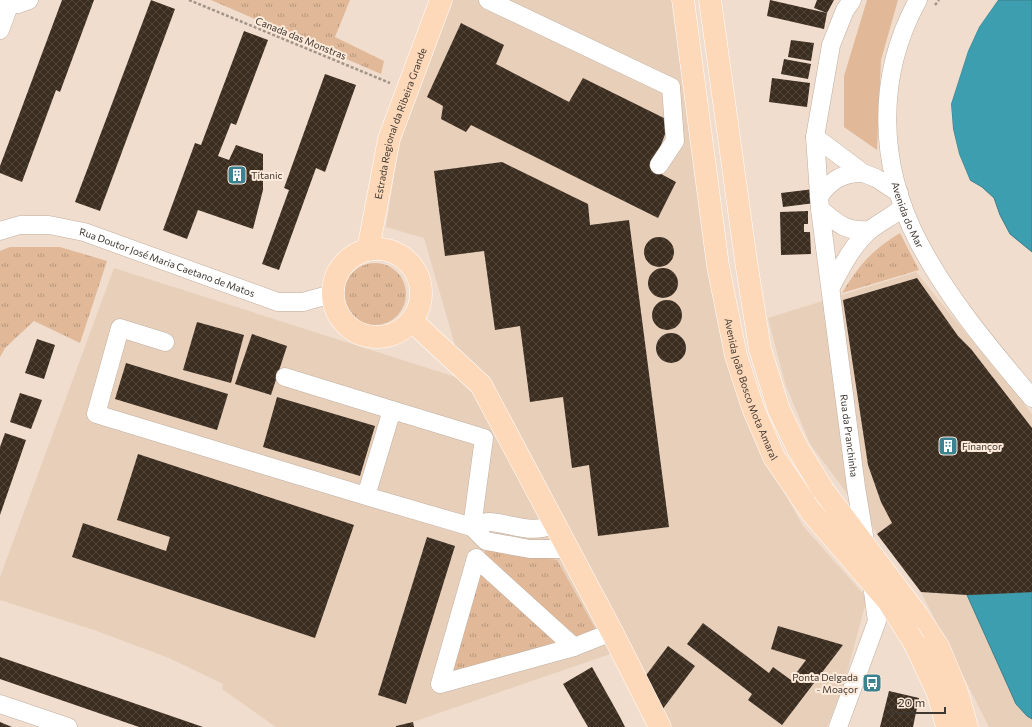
<svg xmlns="http://www.w3.org/2000/svg" width="1032" height="727" viewBox="0 0 1032 727" font-family="Commissioner,sans-serif">
  <defs>
    <pattern id="grass-tufts" width="24" height="20" patternUnits="userSpaceOnUse"><rect width="24" height="20" fill="#e1b998"/><path d="M3 7l-1-3M5 7V3M7 7l1-3M15 17l-1-3M17 17v-4M19 17l1-3" fill="none" stroke="#b8977d"/></pattern>
    <pattern id="building-cross-hatch" width="8" height="8" patternUnits="userSpaceOnUse"><rect width="8" height="8" fill="#3c2d21"/><path d="M0 0l8 8M0 8l8-8" fill="none" stroke="#514439"/></pattern>
  </defs>
  <rect width="100%" height="100%" fill="#f0ddcd"/>
  <g fill="#e7cfba">
    <path d="M 449,0 L 676,0 L 766,460 L 803,526 L 867,598 L 844,684 L 827,727 L 652,727 L 613,653 L 413,722 L 414,727 L 276,727 L 222,689 L 223,684 L 169,658 L 94,630 L 0,600 L 0,577 L 114,268 L 465,380 L 424,238 L 386,227 L 399,144 Z"/>
    <path d="M 916,272 L 1032,414 L 1032,727 L 989,727 L 921,592 L 810,444 L 785,383 L 768,318 Z"/>
  </g>
  <g fill="url(#grass-tufts)">
    <path d="M 211,0 L 350,0 L 335,37 L 384,61 L 381,74 Z"/>
    <path d="M 900,233 L 919,270 L 842,293 C 860,264 871,251 900,233 Z"/>
    <path d="M 10,247 L 60,247 L 107,261 L 80,343 L 34,321 L 5,348 L 0,357 L 0,251 Z"/>
    <circle cx="375" cy="294" r="31"/>
    <path d="M 487,544 L 557,560 L 596,630 L 563,645 L 451,675 Z"/>
  </g>
  <path fill="#e1b998" d="M 867,0 L 898,0 L 881,60 L 877,150 L 844,127 L 844,76 Z"/>
  <g fill="#3d9eb0" stroke="#3e7f8a">
    <path d="M 998,0 L 1032,0 L 1032,252 L 1010,234 L 1000,215 L 994,198 L 982,187 L 970,180 L 959,154 L 953,129 L 951,104 L 968,51 L 979,27 Z"/>
    <path d="M 1032,592 L 1032,719 L 1027,716 L 1016,704 L 967,595 Z"/>
  </g>
  <path fill="#f0ddcd" d="M 996,0 L 998,0 L 979,27 L 968,51 L 951,104 L 953,129 L 959,154 L 971,183 L 968,181 L 957,154 L 951,129 L 949,104 L 966,51 L 978,26 Z"/>
  <g fill="url(#building-cross-hatch)">
    <path d="M 62,0 L 94,0 L 60,92 L 56,90 L 22,182 L 0,173 L 0,166 Z"/>
    <path d="M 151,0 L 175,9 L 100,211 L 75,202 Z"/>
    <path d="M 770,0 L 827,13 L 824,29 L 767,16 Z"/>
    <path d="M 817,0 L 834,0 L 827,13 L 814,8 Z"/>
    <path d="M 461,23 L 504,45 L 496,64 L 569,102 L 583,78 L 670,121 L 652,169 L 676,182 L 658,218 L 471,125 L 466,132 L 441,119 L 443,106 L 427,97 Z"/>
    <path d="M 244,31 L 268,40 L 236,125 L 231,123 L 218,156 L 229,160 L 236,145 L 263,154 L 263,190 L 253,229 L 198,210 L 187,239 L 163,230 L 195,143 L 201,145 Z"/>
    <path d="M 791,40 L 814,43 L 811,61 L 788,57 Z"/>
    <path d="M 784,59 L 811,64 L 808,79 L 781,74 Z"/>
    <path d="M 325,74 L 356,85 L 325,172 L 316,168 L 279,270 L 262,264 L 289,190 L 284,188 Z"/>
    <path d="M 772,78 L 810,83 L 807,107 L 769,102 Z"/>
    <path d="M 502,162 L 588,204 L 590,225 L 629,220 L 669,527 L 598,536 L 589,465 L 572,468 L 563,397 L 530,402 L 520,326 L 495,330 L 484,251 L 445,256 L 434,171 Z"/>
    <path d="M 814,189 L 815,203 L 783,207 L 781,193 Z"/>
    <path d="M 808,211 L 808,224 L 804,224 L 804,232 L 810,232 L 811,254 L 781,255 L 780,212 Z"/>
    <circle cx="659" cy="252" r="15"/>
    <circle cx="663" cy="283" r="15"/>
    <path d="M 917,278 L 958,336 L 971,349 L 1032,428 L 1032,592 L 967,595 L 921,592 L 877,534 L 892,523 L 881,502 L 868,465 L 843,300 Z"/>
    <circle cx="667" cy="315" r="15"/>
    <path d="M 197,322 L 244,335 L 231,383 L 183,370 Z"/>
    <circle cx="671" cy="348" r="15"/>
    <path d="M 252,334 L 287,346 L 271,395 L 235,384 Z"/>
    <path d="M 37,339 L 55,345 L 44,379 L 25,373 Z"/>
    <path d="M 126,363 L 228,394 L 217,430 L 115,399 Z"/>
    <path d="M 20,393 L 42,400 L 31,429 L 10,422 Z"/>
    <path d="M 277,397 L 375,426 L 360,476 L 263,447 Z"/>
    <path d="M 5,433 L 26,440 L 0,515 L 0,447 Z"/>
    <path d="M 138,454 L 354,525 L 315,638 L 72,557 L 83,523 L 166,551 L 170,537 L 117,520 Z"/>
    <path d="M 427,537 L 455,546 L 406,704 L 378,695 Z"/>
    <path d="M 703,623 L 769,673 L 773,667 L 791,680 L 806,660 L 771,649 L 778,626 L 843,645 L 782,725 L 748,700 L 752,694 L 687,644 Z"/>
    <path d="M 668,646 L 695,666 L 662,710 L 644,678 Z"/>
    <path d="M 0,657 L 203,727 L 139,727 L 0,679 Z"/>
    <path d="M 592,667 L 620,717 L 625,727 L 588,727 L 563,684 Z"/>
    <path d="M 889,691 L 919,698 L 913,727 L 880,727 Z"/>
    <path d="M 0,722 L 12,727 L 0,727 Z"/>
    <path d="M 413,722 L 414,727 L 396,727 L 396,726 Z"/>
  </g>
  <g fill="none" stroke-linecap="round" stroke-linejoin="round">
    <defs>
      <g id="minor">
        <path d="M 4,0 L 18,4 L 29,0"/>
        <path d="M 488,0 L 671,87 L 675,141 L 659,165"/>
        <path id="s1" d="M 852,0 L 845,10 L 831,45 L 815,137 L 820,209 L 856,487 L 866,548"/>
        <path id="s2" d="M 918,0 C 876,76 878,164 918,241 C 948,299 991,349 1032,398"/>
        <path d="M 0,30 L 10,3"/>
        <path d="M 815,137 L 863,173 L 876,178 L 899,193"/>
        <path d="M 819,196 C 832,180 841,173 863,173"/>
        <path d="M 820,209 C 838,224 846,232 870,230"/>
        <path id="s3" d="M 0,231 L 20,225 L 49,225 L 84,232 L 278,302 L 303,302 L 332,294"/>
        <path d="M 831,287 C 841,268 853,244 870,230 C 880,222 893,216 903,207"/>
        <path d="M 165,342 L 120,328 L 96,414 L 366,496 L 472,527 L 484,438 L 392,410 L 366,496"/>
        <path d="M 285,377 L 392,410"/>
        <path d="M 472,527 L 486,541 L 530,549 L 568,549"/>
        <path d="M 472,527 C 477,525 485,521 490,522 C 515,524 530,535 555,524"/>
        <path d="M 476,558 L 574,647 L 440,684 Z"/>
        <path d="M 574,647 L 612,632"/>
        <path d="M 0,704 L 68,727"/>
        <path d="M 838,727 L 877,621 L 871,577"/>
      </g>
      <g id="major">
        <path id="s4" d="M 683,0 L 718,266 L 736,356 L 753,408 L 774,457 L 812,513"/>
        <path d="M 710,0 L 746,261 L 760,349 L 779,410 L 797,447 L 823,490"/>
        <circle cx="377" cy="293" r="44"/>
        <path id="s5" d="M 368,250 L 389,139 L 441,0"/>
        <path d="M 412,321 L 481,385 L 612,632 L 660,727"/>
        <path d="M 918,616 L 939,648 L 957,692 L 967,727"/>
        <path d="M 915,644 L 938,693 L 947,727"/>
      </g>
    </defs>
    <use href="#minor" stroke="#c0ae9f" stroke-width="19"/>
    <use href="#major" stroke="#fff" stroke-width="23"/>
    <g stroke="#a19488" stroke-width="2.5" stroke-dasharray="3 2" stroke-linecap="butt">
      <path d="M 189,0 L 390,83"/>
      <path d="M 935,5 L 939,0"/>
    </g>
    <use href="#minor" stroke="#fff" stroke-width="18"/>
    <use href="#major" stroke="#fdd8b9" stroke-width="22"/>
    <defs>
      <g id="major-bridge">
        <path d="M 823,490 L 918,616"/>
        <path d="M 812,513 L 888,601 L 915,644"/>
      </g>
    </defs>
    <use href="#major-bridge" stroke="#fff" stroke-width="23" stroke-linecap="butt"/>
    <use href="#major-bridge" stroke="#fdd8b9" stroke-width="22"/>
  </g>
  <defs>
    <symbol id="building-square" viewBox="-11 -11 22 22"><rect x="-9" y="-9" width="18" height="18" rx="4" fill="#3d8290" stroke="#fdeada"/><path d="M-4-6H4V6H1V3H-1V6H-4ZM-2.5-4.3h1.7v1.8h-1.7ZM.8-4.3h1.7v1.8H.8ZM-2.5-1h1.7V.8h-1.7ZM.8-1h1.7V.8H.8Z" fill="#fff"/></symbol>
    <symbol id="bus-square" viewBox="-11 -11 22 22"><rect x="-9" y="-9" width="18" height="18" rx="4" fill="#3d8290" stroke="#fdeada"/><path d="M-5-6H5V4H4V6H2V4H-2V6H-4V4H-5ZM-3.5-4V0h7V-4ZM-3.5 1.2v1.5H-2V1.2ZM2 1.2v1.5H3.5V1.2Z" fill="#fff"/></symbol>
  </defs>
  <g fill-rule="evenodd">
    <use href="#building-square" x="226" y="164" width="22" height="22"/>
    <use href="#building-square" x="937" y="435" width="22" height="22"/>
    <use href="#bus-square" x="861" y="672" width="22" height="22"/>
  </g>
  <g text-anchor="middle" dominant-baseline="central" stroke-width="4" stroke-linejoin="round" paint-order="stroke">
    <g font-size="10" fill="#3f3831" stroke="#fdeada">
      <text transform="translate(301 38) rotate(22)">Canada das Monstras</text>
      <text stroke="none"><textPath href="#s5" startOffset="131">Estrada Regional da Ribeira Grande</textPath></text>
      <text stroke="none"><textPath href="#s2" startOffset="223">Avenida do Mar</textPath></text>
      <text stroke="none"><textPath href="#s3" startOffset="174">Rua Doutor José Maria Caetano de Matos</textPath></text>
      <text stroke="none"><textPath href="#s4" startOffset="396">Avenida João Bosco Mota Amaral</textPath></text>
      <text stroke="none"><textPath href="#s1" startOffset="444">Rua da Pranchinha</textPath></text>
    </g>
    <g font-size="10" fill="#3f3831" stroke="#fdeada" text-anchor="start">
      <text x="251" y="175">Titanic</text>
      <text x="962" y="446">Finançor</text>
      <text x="858" y="677" text-anchor="end">Ponta Delgada<tspan x="858" dy="12">- Moaçor</tspan></text>
    </g>
  </g>
  <path d="M892 707v6h53v-6" fill="none" stroke="#3f3831" stroke-width="2"/>
  <text x="898" y="707" font-size="12" fill="#3f3831" stroke="#fdeada" stroke-width="3" paint-order="stroke">20 m</text>
</svg>
